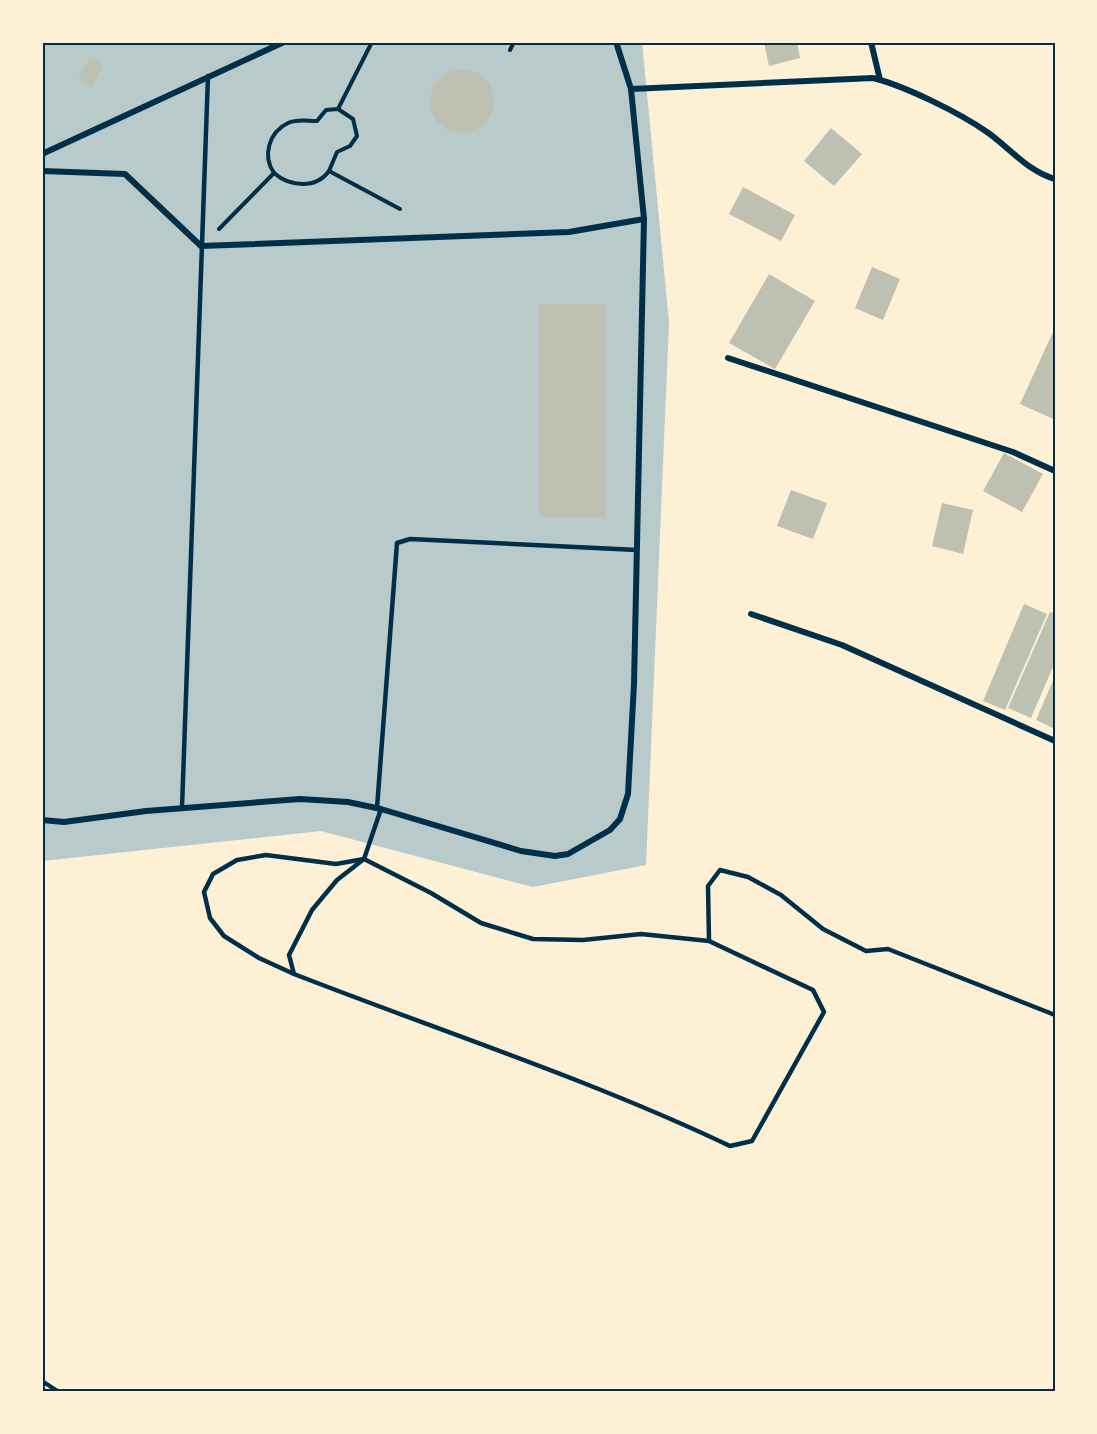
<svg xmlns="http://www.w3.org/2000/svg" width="1097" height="1434" viewBox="0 0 1097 1434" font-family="Merriweather,serif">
  <rect width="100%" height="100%" fill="#fdf0d5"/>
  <path fill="#b9caca" d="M 42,42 L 642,42 L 669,322 L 646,865 L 533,887 L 321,831 L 42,861 Z"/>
  <g fill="#bec0b2">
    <path d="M 764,42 L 797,42 L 800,58 L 769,66 Z"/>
    <path d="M 90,57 L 103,64 L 92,87 L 78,80 Z"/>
    <circle cx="462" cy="101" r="32"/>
    <path d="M 831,128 L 862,154 L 834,186 L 804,161 Z"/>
    <path d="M 743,187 L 795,215 L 781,241 L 729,214 Z"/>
    <path d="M 872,267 L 900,279 L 883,320 L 855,308 Z"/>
    <path d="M 769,274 L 815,301 L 775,369 L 729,343 Z"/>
    <rect x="539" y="304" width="67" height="213"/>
    <path d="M 1053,332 L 1055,414 L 1053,419 L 1020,404 Z"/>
    <path d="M 1004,453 L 1043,474 L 1022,512 L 983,491 Z"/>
    <path d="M 791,490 L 827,503 L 813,539 L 777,526 Z"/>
    <path d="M 942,503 L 973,510 L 963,554 L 932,546 Z"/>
    <path d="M 1024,604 L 1047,614 L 1005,710 L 983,701 Z"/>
    <path d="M 1050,612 L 1055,614 L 1055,662 L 1031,718 L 1008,708 Z"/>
    <path d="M 1055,676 L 1055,729 L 1036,720 Z"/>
  </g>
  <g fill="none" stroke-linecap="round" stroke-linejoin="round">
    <g stroke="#003049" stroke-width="4">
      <path d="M 510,50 L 514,42"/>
      <path d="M 329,171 L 337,152 L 350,146 L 357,136 L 353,119 L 338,109 L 372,42"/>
      <path d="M 274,173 C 262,156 269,132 288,123 C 297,119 306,121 317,121 L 326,110 L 338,109"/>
      <path d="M 219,229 L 274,173 C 290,187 316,189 329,171 L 400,209"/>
      <path d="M 42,1381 L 59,1392"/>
    </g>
    <g stroke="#003049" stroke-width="4.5">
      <path d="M 182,808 L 208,76"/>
      <path d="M 377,808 L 397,543 L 410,539 L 637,550"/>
      <path d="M 709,941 L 708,886 L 720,870 L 748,877 L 781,895 L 823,929 L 866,951 L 888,949 L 1055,1015"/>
      <path d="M 294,974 L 259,958 L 224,936 L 210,918 L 204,892 L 213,874 L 237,860 L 266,855 L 336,864 L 364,859 L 431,893 L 481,923 L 533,939 L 583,940 L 641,934 L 709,941 L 813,990 L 824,1012 L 752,1141 L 730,1146 C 589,1079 440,1031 294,974 L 289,955 L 312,910 L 337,880 L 364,859 L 381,809"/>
    </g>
    <g stroke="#003049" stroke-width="6">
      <path d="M 616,42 L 631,89"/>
      <path d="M 871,42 L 880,80"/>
      <path d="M 42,154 L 284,42"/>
      <path d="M 42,171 L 125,174 L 201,246 L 569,232 L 644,219 L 631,89 L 873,78 C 905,86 960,113 987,132 C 1010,148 1027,171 1055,179"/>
      <path d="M 728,358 L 1013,452 L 1055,471"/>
      <path d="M 751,614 L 842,645 L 1055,741"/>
      <path d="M 42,820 L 64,822 L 146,811 L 300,799 L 348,802 L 381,809 L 521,851 L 555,856 L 568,854 L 610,830 L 620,819 L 628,794 L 634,684 L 644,219"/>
    </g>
  </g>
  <rect width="1097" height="1434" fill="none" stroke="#fdf0d5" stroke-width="87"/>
  <rect x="44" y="44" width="1010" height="1346" fill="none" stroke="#003049" stroke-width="2"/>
</svg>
